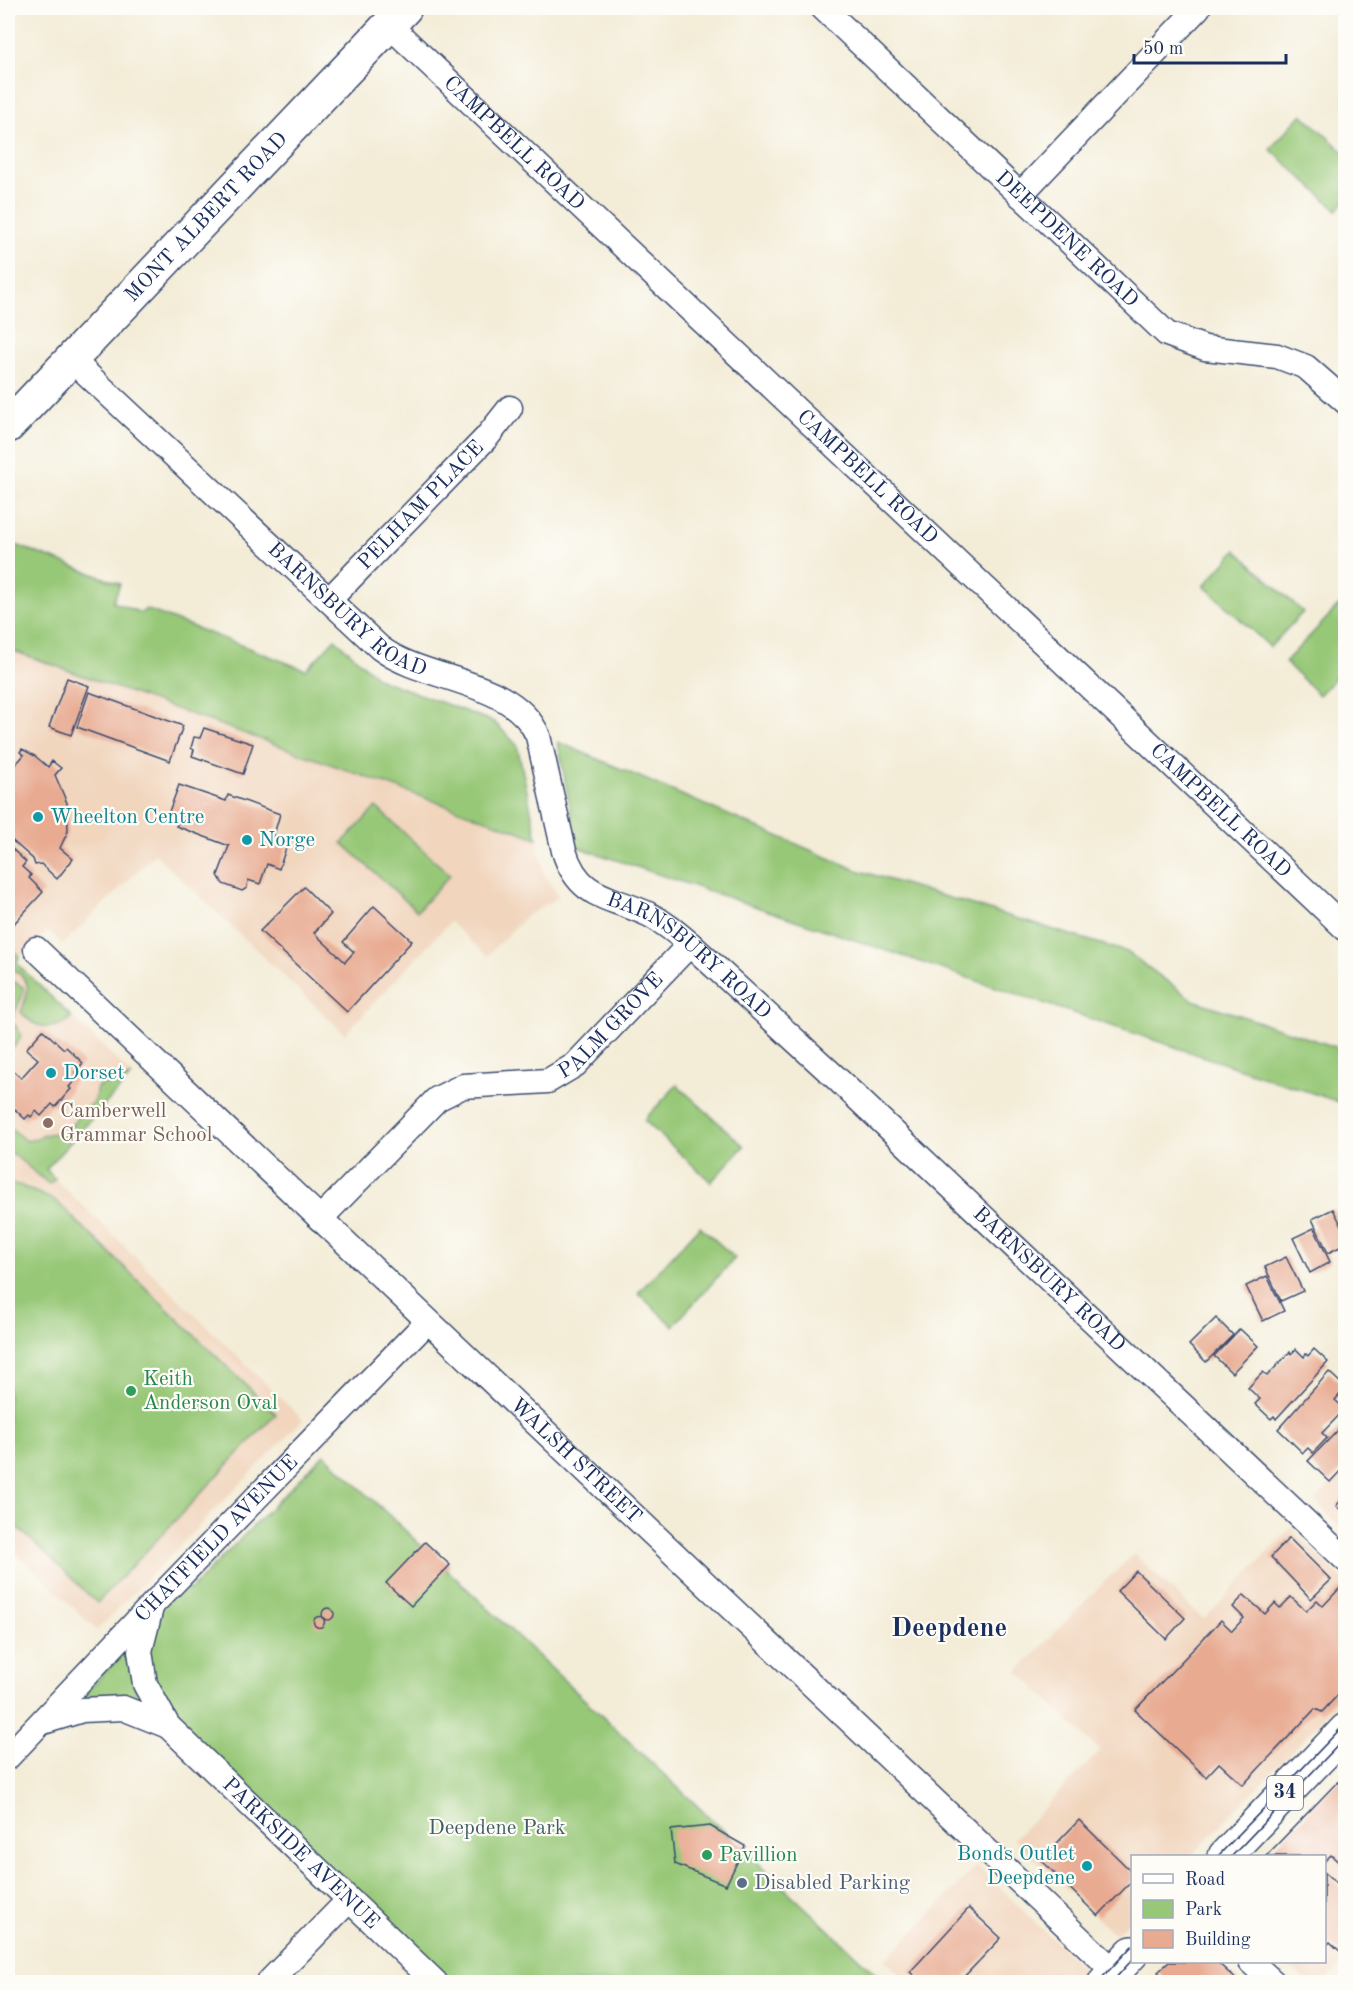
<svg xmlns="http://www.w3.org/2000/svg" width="1353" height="1990" viewBox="0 0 1353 1990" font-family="'Old Standard TT',serif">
  <rect width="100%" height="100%" fill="#fdfcf7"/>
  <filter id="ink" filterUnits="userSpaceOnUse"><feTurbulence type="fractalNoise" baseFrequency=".0167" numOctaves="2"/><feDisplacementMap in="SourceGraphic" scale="12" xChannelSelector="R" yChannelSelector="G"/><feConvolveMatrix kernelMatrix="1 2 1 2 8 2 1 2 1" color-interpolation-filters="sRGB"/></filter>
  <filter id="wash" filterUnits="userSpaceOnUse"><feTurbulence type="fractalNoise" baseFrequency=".008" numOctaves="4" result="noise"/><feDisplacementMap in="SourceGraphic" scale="24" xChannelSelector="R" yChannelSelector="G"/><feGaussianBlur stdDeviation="1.35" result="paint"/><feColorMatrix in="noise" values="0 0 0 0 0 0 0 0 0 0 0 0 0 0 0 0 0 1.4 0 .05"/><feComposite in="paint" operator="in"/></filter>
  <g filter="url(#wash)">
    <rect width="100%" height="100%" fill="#f3ecd7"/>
    <g fill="#f1d5bd">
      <path d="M 8,649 L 537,838 L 545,876 L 559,897 L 526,916 L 487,956 L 450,922 L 345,1034 L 155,854 L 63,944 L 48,930 L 15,962 L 132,1075 L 46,1170 L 303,1420 L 97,1630 L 8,1545 Z"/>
      <path d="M 1345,1469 L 1345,1532 L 1315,1501 Z"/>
      <path d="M 1291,1528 L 1345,1582 L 1345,1696 L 1191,1856 L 1132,1856 L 1132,1917 L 1115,1935 L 1014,1839 L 1100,1751 L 1018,1671 L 1106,1580 L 1134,1554 L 1204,1620 Z"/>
      <path d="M 1345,1775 L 1345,1960 L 1325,1982 L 1307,1982 L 1285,1962 L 1324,1962 L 1324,1856 L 1267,1856 Z"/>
      <path d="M 977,1866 L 1086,1971 L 1074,1982 L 908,1982 L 885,1960 Z"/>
    </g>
    <g fill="#97c877" stroke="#597c6a" stroke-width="1.5">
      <path d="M 1302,114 L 1345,153 L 1345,201 L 1337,210 L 1270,149 Z"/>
      <path d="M 8,542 L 120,584 L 113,602 L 141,613 L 146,609 L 306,670 L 335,639 L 379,679 L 494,722 L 517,745 L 537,838 L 8,649 Z"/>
      <path d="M 1236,550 L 1303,612 L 1270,647 L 1204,586 Z"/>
      <path d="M 1345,599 L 1345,668 L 1319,695 L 1285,662 Z"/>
      <path d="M 558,742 L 857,870 L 1127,952 L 1193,1000 L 1345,1050 L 1345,1104 L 577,847 Z"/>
      <path d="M 376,807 L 450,875 L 417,911 L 342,843 Z"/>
      <path d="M 8,945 L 20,957 L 16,963 L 72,1017 C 56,1032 35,1030 21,1012 C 27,993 35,983 13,969 L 8,971 Z"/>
      <path d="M 12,981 L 23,987 L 23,994 L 11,1021 C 26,1036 22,1039 8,1052 L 8,982 Z"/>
      <path d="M 130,1077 L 46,1169 L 55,1179 L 49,1184 L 8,1150 L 8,1125 L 22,1138 L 28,1141 L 48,1134 L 67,1132 L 79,1115 L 94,1102 L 97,1087 Z"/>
      <path d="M 677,1085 L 744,1146 L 711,1182 L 644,1120 Z"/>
      <path d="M 8,1183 L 19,1185 L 56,1201 L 276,1414 L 97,1603 L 51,1558 L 8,1519 Z"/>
      <path d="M 700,1226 L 735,1258 L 673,1326 L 638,1293 Z"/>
      <path d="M 324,1454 L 884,1982 L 435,1982 L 168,1726 L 145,1684 L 151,1606 L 178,1578 L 190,1590 Z"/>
      <path d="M 127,1647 L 139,1705 L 77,1702 Z"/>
    </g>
    <g id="blocks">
      <g fill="#e8aa91">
        <path d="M 67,678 L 89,686 L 71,735 L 49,727 Z"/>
        <path d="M 89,692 L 183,726 L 170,761 L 77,727 Z"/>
        <path d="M 204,728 L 253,744 L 243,774 L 192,756 L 194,750 L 191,748 L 194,737 L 200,738 Z"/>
        <path d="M 22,749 L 35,756 L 48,767 L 52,761 L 61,768 L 55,775 L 67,803 L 68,831 L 60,848 L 73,859 L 57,879 L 41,864 L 35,865 L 33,859 L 8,837 L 8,773 L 24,755 L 20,752 Z"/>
        <path d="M 179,785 L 226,801 L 228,795 L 280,814 L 273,838 L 288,842 L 279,869 L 267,864 L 260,884 L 248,880 L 247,888 L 242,891 L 223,884 L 218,875 L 229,846 L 176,826 L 180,819 L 168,814 Z"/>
        <path d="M 8,845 L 26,862 L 22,867 L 31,875 L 29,878 L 43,892 L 8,930 Z"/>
        <path d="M 304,887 L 331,914 L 314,933 L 345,962 L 354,952 L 343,942 L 374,906 L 412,941 L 347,1012 L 260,931 Z"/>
        <path d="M 43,1030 L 64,1049 L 66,1047 L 83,1063 L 75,1072 L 79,1076 L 69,1087 L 71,1089 L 55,1107 L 52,1104 L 41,1116 L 36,1111 L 31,1117 L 29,1115 L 25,1119 L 8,1103 L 8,1075 L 12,1070 L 21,1078 L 38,1059 L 26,1049 Z"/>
        <path d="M 1333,1209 L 1346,1234 L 1346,1244 L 1328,1253 L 1312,1219 Z"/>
        <path d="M 1314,1228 L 1330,1262 L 1310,1273 L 1293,1238 Z"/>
        <path d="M 1286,1257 L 1303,1291 L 1281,1301 L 1265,1267 Z"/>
        <path d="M 1267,1276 L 1284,1311 L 1263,1321 L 1246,1286 Z"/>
        <path d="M 1216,1318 L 1233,1335 L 1206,1362 L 1189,1345 Z"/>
        <path d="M 1240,1329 L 1258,1346 L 1232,1373 L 1214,1356 Z"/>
        <path d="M 1296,1349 L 1304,1357 L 1306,1354 L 1308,1356 L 1314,1349 L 1328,1362 L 1276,1419 L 1274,1416 L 1271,1419 L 1255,1404 L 1260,1399 L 1248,1388 L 1263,1372 L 1267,1376 L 1290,1352 L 1291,1354 Z"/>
        <path d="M 1329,1372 L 1346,1388 L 1335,1400 L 1345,1409 L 1322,1433 L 1327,1438 L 1313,1453 L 1308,1448 L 1303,1453 L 1278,1429 Z"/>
        <path d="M 1346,1422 L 1346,1465 L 1330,1482 L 1308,1461 Z"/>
        <path d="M 1346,1495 L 1346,1515 L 1336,1506 Z"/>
        <path d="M 1289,1538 L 1331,1580 L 1311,1599 L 1271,1557 Z"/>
        <path d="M 425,1542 L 450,1565 L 411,1606 L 386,1583 Z"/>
        <path d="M 1136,1571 L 1185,1618 L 1166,1639 L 1117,1591 Z"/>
        <path d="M 1340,1588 L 1346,1593 L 1346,1686 L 1322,1712 L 1315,1709 L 1243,1785 L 1219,1763 L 1206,1777 L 1135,1710 L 1221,1620 L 1232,1631 L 1244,1618 L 1233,1607 L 1244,1595 L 1265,1614 L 1275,1603 L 1280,1608 L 1291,1597 L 1306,1611 L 1317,1600 L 1323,1606 Z"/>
        <circle cx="328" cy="1614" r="6"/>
        <circle cx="319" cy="1622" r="5.5"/>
        <path d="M 1346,1773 L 1346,1869 L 1331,1855 L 1324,1862 L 1324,1856 L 1266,1856 Z"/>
        <path d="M 1079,1820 L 1132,1872 L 1132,1881 L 1098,1916 L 1041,1860 Z"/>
        <path d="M 710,1826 L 745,1846 L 726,1885 L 675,1864 L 671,1830 Z"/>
        <path d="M 1324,1872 L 1346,1892 L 1346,1951 L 1343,1954 L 1330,1942 L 1324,1948 Z"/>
        <path d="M 969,1908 L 1001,1938 L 959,1982 L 921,1982 L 910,1972 Z"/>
        <path d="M 1169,1962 L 1217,1962 L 1239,1982 L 1169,1982 L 1158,1972 Z"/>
      </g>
    </g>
  </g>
  <g filter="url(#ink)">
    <use href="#blocks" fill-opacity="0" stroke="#3b4b70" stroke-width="1.5"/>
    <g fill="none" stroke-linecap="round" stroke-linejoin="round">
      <defs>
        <g id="street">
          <path id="s1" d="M 823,8 L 1167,334 L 1205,348 L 1277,356 L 1306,367 L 1346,402"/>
          <path id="s2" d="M 389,25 L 1346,929"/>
          <path d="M 1020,195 L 1198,8"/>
          <path id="s3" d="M 71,359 L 380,648 C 425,682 514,679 538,736 L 564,851 C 579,899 609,896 648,914 C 664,922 677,933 690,944 L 834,1076 L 1346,1560"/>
          <path id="s4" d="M 329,600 L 487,437 L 510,408"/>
          <path id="s5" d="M 36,949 L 1115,1972"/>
          <path id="s6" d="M 320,1219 L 437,1099 L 463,1086 L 548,1081 L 575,1065 L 690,944"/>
          <path d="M 43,1722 L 82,1710 L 123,1708 L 168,1726 L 145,1684 L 140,1651 L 151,1608"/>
          <path id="s7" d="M 168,1726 L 435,1982"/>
          <path id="s8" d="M 8,1757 L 151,1606 L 427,1322"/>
          <path d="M 1251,1962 L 1273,1982"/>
          <path d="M 269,1982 L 349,1900"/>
        </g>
        <g id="secondary">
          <path id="s9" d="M 8,426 L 405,8"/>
        </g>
        <g id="primary">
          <path d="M 1225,1856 L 1346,1730"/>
          <path d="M 1105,1982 L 1132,1953"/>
        </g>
      </defs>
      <use href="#street" stroke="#3b4b70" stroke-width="27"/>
      <use href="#secondary" stroke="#3b4b70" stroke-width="36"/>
      <use href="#primary" stroke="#3b4b70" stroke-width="36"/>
      <use href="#street" stroke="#fff" stroke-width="24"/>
      <use href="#secondary" stroke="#fff" stroke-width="33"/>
      <use href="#primary" stroke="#fff" stroke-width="33"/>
      <g stroke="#1b2f5e" stroke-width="1.5">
        <path d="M 1218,1856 L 1346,1723"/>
        <path d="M 1232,1856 L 1346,1737"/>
        <path d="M 1098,1982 L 1132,1946"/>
        <path d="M 1112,1982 L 1132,1960"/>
      </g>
    </g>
  </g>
  <g fill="#0f9aa8" stroke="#fdfcf7" stroke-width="2">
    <circle cx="38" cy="817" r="6"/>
    <circle cx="247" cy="840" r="6"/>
    <circle cx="51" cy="1073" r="6"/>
    <circle cx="1087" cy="1866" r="6"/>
  </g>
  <circle fill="#8d6e63" stroke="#fdfcf7" stroke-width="2" cx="48" cy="1123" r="6"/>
  <g fill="#2e9e5b" stroke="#fdfcf7" stroke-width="2">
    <circle cx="131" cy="1391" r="6"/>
    <circle cx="707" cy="1855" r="6"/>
  </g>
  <circle fill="#5c6f8a" stroke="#fdfcf7" stroke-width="2" cx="742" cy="1883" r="6"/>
  <g text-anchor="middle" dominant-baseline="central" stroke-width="4.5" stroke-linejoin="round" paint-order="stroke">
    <rect fill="#fdfcf7" stroke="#5f6c8c" stroke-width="1.5" x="1267" y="1776" width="36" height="34" rx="4.5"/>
    <g font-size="20" font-weight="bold" fill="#1b2f5e">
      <text x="1285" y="1793">34</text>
    </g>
    <g font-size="21" fill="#1b2f5e" stroke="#fdfcf7">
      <text stroke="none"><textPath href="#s2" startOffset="172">CAMPBELL ROAD</textPath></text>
      <text stroke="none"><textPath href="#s9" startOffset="288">MONT ALBERT ROAD</textPath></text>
      <text stroke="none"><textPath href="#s1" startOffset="336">DEEPDENE ROAD</textPath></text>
      <text stroke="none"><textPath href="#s2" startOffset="658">CAMPBELL ROAD</textPath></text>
      <text stroke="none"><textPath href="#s4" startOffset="132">PELHAM PLACE</textPath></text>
      <text stroke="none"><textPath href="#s3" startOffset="374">BARNSBURY ROAD</textPath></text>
      <text stroke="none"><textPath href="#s2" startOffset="1144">CAMPBELL ROAD</textPath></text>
      <text stroke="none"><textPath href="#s3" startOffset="894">BARNSBURY ROAD</textPath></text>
      <text stroke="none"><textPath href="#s6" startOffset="366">PALM GROVE</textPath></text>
      <text stroke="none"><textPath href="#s3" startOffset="1380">BARNSBURY ROAD</textPath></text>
      <text stroke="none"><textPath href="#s5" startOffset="744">WALSH STREET</textPath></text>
      <text stroke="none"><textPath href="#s8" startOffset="302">CHATFIELD AVENUE</textPath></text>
      <text stroke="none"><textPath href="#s7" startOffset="184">PARKSIDE AVENUE</textPath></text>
    </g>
    <g font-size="21" fill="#0d838f" stroke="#fdfcf7" text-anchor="start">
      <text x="50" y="817">Wheelton Centre</text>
      <text x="259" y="840">Norge</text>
      <text x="63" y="1073">Dorset</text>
      <text x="1075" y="1854" text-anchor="end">Bonds Outlet<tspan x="1075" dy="24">Deepdene</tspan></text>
    </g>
    <g font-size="21" fill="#785e54" stroke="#fdfcf7" text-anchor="start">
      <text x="60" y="1111">Camberwell<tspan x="60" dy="24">Grammar School</tspan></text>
    </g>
    <g font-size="21" fill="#27864d" stroke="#fdfcf7" text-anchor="start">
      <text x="143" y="1379">Keith<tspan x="143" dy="24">Anderson Oval</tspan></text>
      <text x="719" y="1855">Pavillion</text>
    </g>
    <g font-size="21" fill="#405d66" stroke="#fdfcf7">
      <text x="497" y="1828">Deepdene Park</text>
    </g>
    <g font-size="21" fill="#4e5e75" stroke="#fdfcf7" text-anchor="start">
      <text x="754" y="1883">Disabled Parking</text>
    </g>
    <g font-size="27" font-weight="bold" fill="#1b2f5e" stroke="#fdfcf7">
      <text x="949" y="1628">Deepdene</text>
    </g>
  </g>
  <rect width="1353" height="1990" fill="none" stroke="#fdfcf7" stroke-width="30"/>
  <rect x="1131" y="1855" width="195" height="108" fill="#fdfcf7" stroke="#a3aaba" stroke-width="1.5"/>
  <rect x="1143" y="1874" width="30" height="9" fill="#ffffff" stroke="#a3aaba" stroke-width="1.5"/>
  <text x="1185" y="1885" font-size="18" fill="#1b2f5e">Road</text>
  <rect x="1143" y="1900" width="30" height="18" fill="#97c877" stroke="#a3aaba" stroke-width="1.5"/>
  <text x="1185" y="1915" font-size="18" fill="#1b2f5e">Park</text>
  <rect x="1143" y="1930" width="30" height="18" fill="#e8aa91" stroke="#a3aaba" stroke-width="1.5"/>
  <text x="1185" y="1945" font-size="18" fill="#1b2f5e">Building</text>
  <path d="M1134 54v9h152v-9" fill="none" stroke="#1b2f5e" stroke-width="3"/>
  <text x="1143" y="54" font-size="18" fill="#1b2f5e" stroke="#fdfcf7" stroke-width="4.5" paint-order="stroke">50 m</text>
</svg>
